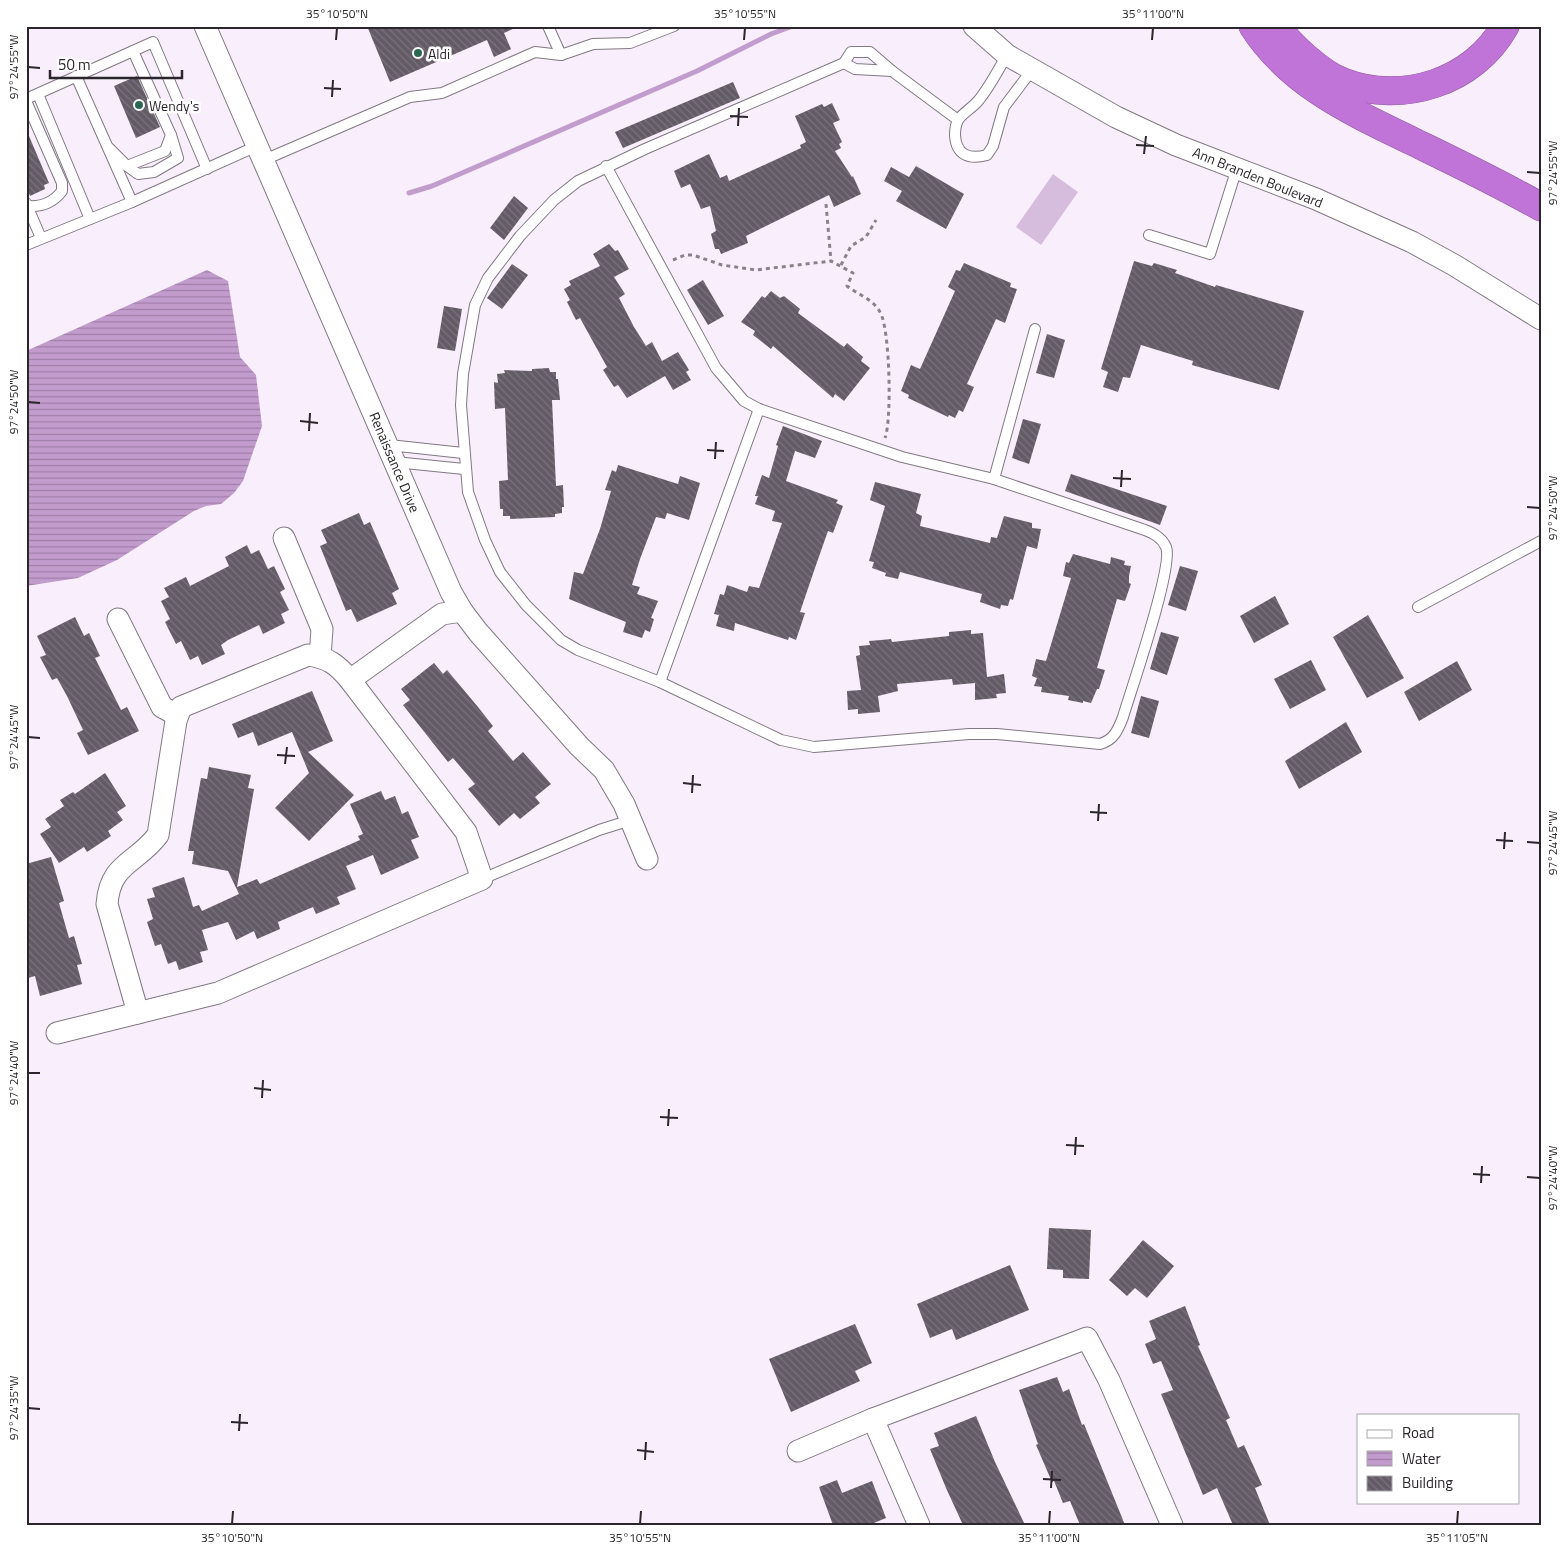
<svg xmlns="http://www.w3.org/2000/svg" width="1567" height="1551" viewBox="0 0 1567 1551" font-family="'Titillium Web',sans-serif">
  <defs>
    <pattern id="water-rules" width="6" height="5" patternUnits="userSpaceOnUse" patternTransform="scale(1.25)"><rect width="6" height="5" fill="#c39cce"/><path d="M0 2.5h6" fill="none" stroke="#9f7fa7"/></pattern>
    <pattern id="building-back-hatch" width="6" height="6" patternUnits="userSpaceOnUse" patternTransform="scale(1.25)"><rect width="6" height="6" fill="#635b66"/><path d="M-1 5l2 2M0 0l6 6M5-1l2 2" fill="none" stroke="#7a747c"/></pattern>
  </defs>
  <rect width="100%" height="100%" fill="#f9effc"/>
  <path fill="#d6bdde" d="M 1053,174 L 1078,192 L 1041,245 L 1016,227 Z"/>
  <path fill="url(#water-rules)" d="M 207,270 L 228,281 L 240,357 L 256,375 L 262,426 L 243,481 L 234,493 L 221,504 L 206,506 L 194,511 L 117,560 L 78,578 L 26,586 L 26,351 Z"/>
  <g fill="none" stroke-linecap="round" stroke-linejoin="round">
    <path stroke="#c39cce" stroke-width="5" d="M 409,193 L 432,186 L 697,71 L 771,34 L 793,26"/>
  </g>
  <g fill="url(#building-back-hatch)">
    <path d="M 367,26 L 519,26 L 504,33 L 511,49 L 494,57 L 487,40 L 390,82 Z"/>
    <path d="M 137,76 L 160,127 L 136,138 L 114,86 Z"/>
    <path d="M 733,82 L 740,98 L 623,148 L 615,132 Z"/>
    <path d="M 832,103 L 840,120 L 833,123 L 842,142 L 839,144 L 841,148 L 835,151 L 852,177 L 853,176 L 861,194 L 834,207 L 829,195 L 746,236 L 748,243 L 721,254 L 719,249 L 715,249 L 711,234 L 716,231 L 710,206 L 701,209 L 690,184 L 681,188 L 674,171 L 709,154 L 720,178 L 727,175 L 729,181 L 801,148 L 800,145 L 806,142 L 795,116 L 822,104 L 824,107 Z"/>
    <path d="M 26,129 L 49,183 L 44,185 L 45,189 L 30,196 L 26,186 Z"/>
    <path d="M 916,166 L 964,194 L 946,229 L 896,201 L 902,191 L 884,181 L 891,167 L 909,177 Z"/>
    <path d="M 514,196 L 528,208 L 504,240 L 490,228 Z"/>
    <path d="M 609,244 L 615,251 L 618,250 L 629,269 L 614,277 L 625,294 L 619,298 L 634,327 L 646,346 L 652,342 L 662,361 L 678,352 L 689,370 L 686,372 L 691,380 L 673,390 L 665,376 L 627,398 L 618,385 L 614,387 L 603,370 L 607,367 L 580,318 L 576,320 L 567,302 L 570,300 L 564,289 L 571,285 L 569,281 L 600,266 L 593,254 Z"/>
    <path d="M 1134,261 L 1152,266 L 1154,263 L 1177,270 L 1175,273 L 1215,287 L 1216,285 L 1304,311 L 1279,390 L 1192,365 L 1193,361 L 1141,345 L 1130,378 L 1123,377 L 1118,392 L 1103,387 L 1108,372 L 1101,369 Z"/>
    <path d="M 964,263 L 1011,283 L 1010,287 L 1017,289 L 1005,323 L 996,319 L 967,384 L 974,387 L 963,412 L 959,410 L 955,418 L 949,415 L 948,417 L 908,398 L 909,395 L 901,391 L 911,365 L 920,369 L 955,291 L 948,287 L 956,270 L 960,271 Z"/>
    <path d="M 512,264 L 528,275 L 502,309 L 487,298 Z"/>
    <path d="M 703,280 L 724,316 L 708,325 L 687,290 Z"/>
    <path d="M 771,291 L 780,298 L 784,296 L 800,309 L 798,313 L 844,347 L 847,343 L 863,357 L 861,361 L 870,368 L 844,401 L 835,394 L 833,398 L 773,346 L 771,349 L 753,335 L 755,331 L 741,322 L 762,296 L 765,298 Z"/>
    <path d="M 444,306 L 462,309 L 455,351 L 437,348 Z"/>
    <path d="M 1047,334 L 1065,340 L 1054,378 L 1036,373 Z"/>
    <path d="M 549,368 L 550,372 L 556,372 L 556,379 L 558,379 L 560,400 L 552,400 L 556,486 L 563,485 L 564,507 L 562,507 L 562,513 L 555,514 L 555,517 L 510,519 L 510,516 L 503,516 L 503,509 L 500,509 L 499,481 L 508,480 L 505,408 L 495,409 L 494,382 L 498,383 L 497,374 L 505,373 L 504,370 L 532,371 L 532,369 Z"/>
    <path d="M 1023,419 L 1041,424 L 1029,464 L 1012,458 Z"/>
    <path d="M 783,426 L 822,441 L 815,458 L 795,451 L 786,481 L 838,500 L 836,503 L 843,506 L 833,533 L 828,531 L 816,565 L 800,612 L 805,613 L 796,640 L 789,637 L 788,640 L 735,623 L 734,631 L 716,626 L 719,615 L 714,614 L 720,594 L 724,595 L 727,585 L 747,592 L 749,586 L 759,588 L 782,523 L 772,521 L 775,511 L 755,504 L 758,496 L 755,496 L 762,475 L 769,478 L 778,446 L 776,445 Z"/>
    <path d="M 618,465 L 678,484 L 680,476 L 700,483 L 689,520 L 667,513 L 665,519 L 656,517 L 640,559 L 632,585 L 640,587 L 637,594 L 658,601 L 651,618 L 654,619 L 650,632 L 645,630 L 642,638 L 623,632 L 626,622 L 569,599 L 574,572 L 583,574 L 600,529 L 611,491 L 605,490 L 612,470 L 616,472 Z"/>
    <path d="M 1071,474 L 1167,506 L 1160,525 L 1065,491 Z"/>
    <path d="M 875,482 L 921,494 L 916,513 L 922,516 L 920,526 L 990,543 L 991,537 L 997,538 L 1004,516 L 1032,523 L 1032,528 L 1041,529 L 1037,549 L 1027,546 L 1013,600 L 1010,599 L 1008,606 L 1001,605 L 1000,609 L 980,602 L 982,594 L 900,572 L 898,579 L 885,576 L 886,573 L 872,568 L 874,562 L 869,561 L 885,506 L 870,500 Z"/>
    <path d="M 359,513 L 364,525 L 370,522 L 399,589 L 392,593 L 397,604 L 357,622 L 351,609 L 346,611 L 320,546 L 327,543 L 321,530 Z"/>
    <path d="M 247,545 L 251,554 L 259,550 L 268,569 L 274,566 L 285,589 L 280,592 L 289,610 L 281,614 L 285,623 L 263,634 L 259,625 L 228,640 L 221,645 L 225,654 L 202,665 L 198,656 L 190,660 L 181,641 L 176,644 L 165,622 L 170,619 L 161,601 L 169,597 L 164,588 L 186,577 L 190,586 L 229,566 L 225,557 Z"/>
    <path d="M 1073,554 L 1110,564 L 1111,557 L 1125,561 L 1124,565 L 1131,566 L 1129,576 L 1129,583 L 1131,584 L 1125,601 L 1117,599 L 1097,668 L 1105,670 L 1099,689 L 1097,689 L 1091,703 L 1083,701 L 1083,703 L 1068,700 L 1069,696 L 1041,692 L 1042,687 L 1034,686 L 1037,678 L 1032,676 L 1036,659 L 1046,661 L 1071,578 L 1063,576 L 1066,562 L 1069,563 Z"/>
    <path d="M 1180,566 L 1198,571 L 1186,611 L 1168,605 Z"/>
    <path d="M 1275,596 L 1289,624 L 1254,643 L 1240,616 Z"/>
    <path d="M 1368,615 L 1404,678 L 1367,698 L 1333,637 Z"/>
    <path d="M 75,617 L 84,636 L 89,633 L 100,656 L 95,658 L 121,710 L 127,707 L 139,731 L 88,755 L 77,733 L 83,730 L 67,696 L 57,678 L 52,680 L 40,657 L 46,655 L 37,636 Z"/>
    <path d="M 971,630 L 971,634 L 983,633 L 987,677 L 1004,674 L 1006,693 L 996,694 L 997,698 L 975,700 L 975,683 L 953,685 L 952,679 L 897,684 L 898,691 L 878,696 L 880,712 L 858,714 L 858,709 L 848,710 L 847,691 L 861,690 L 856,656 L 860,655 L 859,646 L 870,645 L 869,641 L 881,640 L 891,639 L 892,642 L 949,636 L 949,632 Z"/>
    <path d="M 1161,632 L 1179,637 L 1167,675 L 1150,669 Z"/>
    <path d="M 1311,660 L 1326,690 L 1290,709 L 1274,679 Z"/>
    <path d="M 1457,661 L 1472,690 L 1419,721 L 1404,692 Z"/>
    <path d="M 434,663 L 443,674 L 447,670 L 478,707 L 493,726 L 488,731 L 513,761 L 523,752 L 551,784 L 535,797 L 540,803 L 520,819 L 514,813 L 499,826 L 468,789 L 475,784 L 453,758 L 448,762 L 403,705 L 410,700 L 401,689 Z"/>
    <path d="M 312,691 L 333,741 L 308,752 L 354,795 L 309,841 L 275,808 L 309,773 L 292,732 L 258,746 L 253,732 L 238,738 L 232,724 Z"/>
    <path d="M 1141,696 L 1159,701 L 1149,738 L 1131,733 Z"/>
    <path d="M 1346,722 L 1362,752 L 1299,789 L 1285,761 Z"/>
    <path d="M 209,767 L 251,775 L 248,788 L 254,789 L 237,887 L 257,879 L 260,884 L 360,840 L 358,836 L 363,834 L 350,804 L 381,791 L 385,800 L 395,796 L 402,814 L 408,811 L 419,837 L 411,840 L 419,858 L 381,875 L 373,855 L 346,866 L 356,889 L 337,897 L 340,904 L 316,914 L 313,907 L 278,922 L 280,929 L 257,939 L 254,931 L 236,940 L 228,922 L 202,930 L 208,950 L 200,952 L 203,962 L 179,970 L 176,961 L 168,964 L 161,944 L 155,946 L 147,922 L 153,919 L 147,899 L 155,897 L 152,888 L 184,877 L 193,907 L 199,905 L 202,911 L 239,894 L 228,871 L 192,864 L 194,851 L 188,851 L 201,778 L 207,779 Z"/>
    <path d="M 105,773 L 126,806 L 117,812 L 123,820 L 108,831 L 111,836 L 87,852 L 84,847 L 59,863 L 40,834 L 51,827 L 45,819 L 64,806 L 60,800 L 73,792 L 75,794 Z"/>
    <path d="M 51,857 L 64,901 L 59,903 L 69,938 L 74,936 L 82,964 L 77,965 L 82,984 L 40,996 L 35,976 L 28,978 L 26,971 L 26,864 Z"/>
    <path d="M 1049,1228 L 1091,1230 L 1089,1279 L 1063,1278 L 1063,1270 L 1047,1269 Z"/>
    <path d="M 1143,1240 L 1174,1266 L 1147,1298 L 1135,1288 L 1127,1296 L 1109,1280 Z"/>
    <path d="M 1010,1265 L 1029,1310 L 956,1340 L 952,1329 L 930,1338 L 917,1304 Z"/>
    <path d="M 1185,1306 L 1200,1345 L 1198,1346 L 1230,1418 L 1226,1420 L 1238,1448 L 1244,1445 L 1262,1485 L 1255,1488 L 1270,1525 L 1233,1525 L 1217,1488 L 1203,1495 L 1161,1394 L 1173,1390 L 1161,1361 L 1153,1364 L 1145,1344 L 1156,1339 L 1149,1321 Z"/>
    <path d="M 855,1324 L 872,1363 L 855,1371 L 860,1381 L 791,1412 L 769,1359 Z"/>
    <path d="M 1057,1377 L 1063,1392 L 1069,1389 L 1082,1425 L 1084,1424 L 1125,1525 L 1080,1525 L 1070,1501 L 1063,1503 L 1054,1481 L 1052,1482 L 1036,1445 L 1038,1444 L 1019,1390 Z"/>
    <path d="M 976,1416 L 995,1462 L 1025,1525 L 963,1525 L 946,1488 L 930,1449 L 939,1446 L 934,1433 Z"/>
    <path d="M 837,1480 L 842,1493 L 872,1481 L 886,1518 L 869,1525 L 833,1525 L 819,1487 Z"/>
  </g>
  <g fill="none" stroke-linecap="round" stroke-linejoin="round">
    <defs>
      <g id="lane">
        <path d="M 548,26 L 561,55 L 593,44 L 630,43 L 674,26"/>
        <path d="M 1007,55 C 998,70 989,88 978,101 C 972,108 963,113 958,120 C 956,124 955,130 955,135 C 956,155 969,160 987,155 L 993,146 L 1004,107 L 1032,70"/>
        <path d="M 844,63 L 855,69 L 892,71"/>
        <path d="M 76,76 L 132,202"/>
        <path d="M 38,94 L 90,219"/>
        <path d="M 26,99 L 153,42 L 207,169"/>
        <path d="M 26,101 L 62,183 L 62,191 C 53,203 42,207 28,206"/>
        <path d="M 109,148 L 127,166 L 165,151 L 171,135 L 133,51"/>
        <path d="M 264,160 L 410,97 L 442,93 L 535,52 L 561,55"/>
        <path d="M 127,166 L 138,174 L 154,172 L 178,158 L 171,135"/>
        <path d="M 606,166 L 716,368 L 744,401 L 759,409 L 902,457 L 994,479 L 1142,529 C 1152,533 1161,536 1166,547 C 1174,566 1131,690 1123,717 C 1118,730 1114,740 1100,744 L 997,734 L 969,734 L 814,747 L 781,740 L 660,682 L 578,650 L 561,640 L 526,605 L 500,572 L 485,540 L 468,492 L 461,405 L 463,374 L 475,305 L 488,278 L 520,236 L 554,200 L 578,181 L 645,149 L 844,63 L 851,52 L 870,52 L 892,71 L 958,120"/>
        <path d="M 26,203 L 41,238"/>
        <path d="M 1149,235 L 1210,254 L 1237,168"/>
        <path d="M 26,245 L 132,202 L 257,146"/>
        <path d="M 389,445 L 463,453"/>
        <path d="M 395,462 L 464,469"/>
        <path d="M 994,479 L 1035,329"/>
        <path d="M 1418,607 L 1541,541"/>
        <path d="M 660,682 L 759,409"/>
        <path d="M 482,879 L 599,830 L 631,820"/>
      </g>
      <g id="street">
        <path d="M 205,26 L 451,592 L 462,611 L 478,632 L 579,746 L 604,770 L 624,804 L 647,859"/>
        <path d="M 974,26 L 1007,55 L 1116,117 L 1176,145 L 1316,199 L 1412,242 L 1454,265 L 1541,319"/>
        <path d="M 284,538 L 322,629 L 320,657"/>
        <path d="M 118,619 L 162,707 L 177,715"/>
        <path d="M 138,1013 L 107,904 C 110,863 136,864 158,835 L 176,721 L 181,707 L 308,655 C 328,658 337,664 350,680"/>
        <path d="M 57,1033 L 218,993 L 482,879 L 466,832 L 350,680 L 442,614 L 462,611"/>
        <path d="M 798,1451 L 873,1419"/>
        <path d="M 919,1525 L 873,1419 L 1087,1338 L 1109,1380 L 1172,1525"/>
      </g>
      <g id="highway">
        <path d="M 1253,26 C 1290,84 1352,112 1412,141 C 1455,162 1499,183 1541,207"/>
        <path d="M 1276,26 C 1290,45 1321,74 1343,82 C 1402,105 1474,82 1505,26"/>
      </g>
    </defs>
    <use href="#lane" stroke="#807883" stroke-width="12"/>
    <use href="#street" stroke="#807883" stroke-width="23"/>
    <use href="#highway" stroke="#8c599b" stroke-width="29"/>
    <g stroke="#88828a" stroke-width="3" stroke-dasharray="4 4" stroke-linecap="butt">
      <path d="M 826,204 L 831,261"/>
      <path d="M 673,260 L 685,255 L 693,255 L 722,265 L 756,270 L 831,261 L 853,273 L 847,286 C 857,294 873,299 880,312 C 890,328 892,420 885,438"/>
      <path d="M 841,265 L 851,246 L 866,237 L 876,220"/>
    </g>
    <use href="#lane" stroke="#fff" stroke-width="10"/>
    <use href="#street" stroke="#fff" stroke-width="21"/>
    <use href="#highway" stroke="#c174d7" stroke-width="28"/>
  </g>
  <path fill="none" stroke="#2a262b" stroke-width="2" d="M 336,40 L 337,28M 744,40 L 745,28M 1152,40 L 1153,28M 28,67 L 40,68M 324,88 L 341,89M 332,97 L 333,80M 730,116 L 748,117M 738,126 L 739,108M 1136,145 L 1154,146M 1144,154 L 1146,136M 1527,172 L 1540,173M 28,402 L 40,403M 300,421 L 318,423M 309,431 L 310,413M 707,450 L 724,451M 715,459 L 716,442M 1113,478 L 1131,479M 1121,487 L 1122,470M 1527,507 L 1540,508M 28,737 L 40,738M 277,755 L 295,756M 285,764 L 287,747M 683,783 L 701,785M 692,793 L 693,775M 1090,812 L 1107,813M 1098,821 L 1099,804M 1496,840 L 1513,841M 1527,842 L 1540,843M 1504,849 L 1505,832M 28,1073 L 40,1073M 254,1088 L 271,1090M 262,1098 L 263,1080M 660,1117 L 678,1118M 668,1126 L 669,1109M 1066,1145 L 1084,1146M 1075,1155 L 1076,1137M 1473,1174 L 1490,1175M 1527,1177 L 1540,1178M 1481,1183 L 1482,1166M 28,1408 L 40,1409M 231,1422 L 248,1423M 239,1431 L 240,1414M 637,1450 L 654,1452M 645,1460 L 646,1442M 1043,1479 L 1061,1480M 1051,1488 L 1052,1471M 232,1524 L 233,1511M 640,1524 L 641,1511M 1049,1524 L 1050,1511M 1457,1524 L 1458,1511"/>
  <g fill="#2b6853" stroke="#fff" stroke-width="2">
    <circle cx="418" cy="53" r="5"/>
    <circle cx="139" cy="105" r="5"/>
  </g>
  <g text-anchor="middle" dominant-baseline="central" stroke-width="5" stroke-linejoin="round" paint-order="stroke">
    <g font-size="14" fill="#2a262b" stroke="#fff" text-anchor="start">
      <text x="428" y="53">Aldi</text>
      <text x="149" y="105">Wendy's</text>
    </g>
    <g font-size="14" fill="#2a262b" stroke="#fff">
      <text transform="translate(1258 177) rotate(22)">Ann Branden Boulevard</text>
      <text transform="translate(395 462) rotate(67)">Renaissance Drive</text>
    </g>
  </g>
  <rect width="1567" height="1551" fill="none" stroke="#ffffff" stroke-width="55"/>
  <rect x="1357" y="1414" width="162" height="90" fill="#ffffff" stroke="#aaa8aa"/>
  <rect x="1367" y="1430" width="25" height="8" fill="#ffffff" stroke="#aaa8aa"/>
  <text x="1402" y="1438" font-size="15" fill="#2a262b">Road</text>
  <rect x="1367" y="1451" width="25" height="15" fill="url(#water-rules)" stroke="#aaa8aa"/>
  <text x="1402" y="1464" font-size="15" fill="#2a262b">Water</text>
  <rect x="1367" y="1476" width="25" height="15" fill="url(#building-back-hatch)" stroke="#aaa8aa"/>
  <text x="1402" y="1488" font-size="15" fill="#2a262b">Building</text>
  <path d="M50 70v8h132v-8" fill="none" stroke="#2a262b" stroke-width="2.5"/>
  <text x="58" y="70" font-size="15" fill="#2a262b" stroke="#ffffff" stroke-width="4" paint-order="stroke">50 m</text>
  <rect x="28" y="28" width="1512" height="1496" fill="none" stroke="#2a262b" stroke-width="2"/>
  <g font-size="12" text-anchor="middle" fill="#2a262b">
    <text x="337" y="18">35°10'50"N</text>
    <text x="745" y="18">35°10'55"N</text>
    <text x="1153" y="18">35°11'00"N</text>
    <text transform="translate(14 67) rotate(-90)" y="4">97°24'55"W</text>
    <text transform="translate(1553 173) rotate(-90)" y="4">97°24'55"W</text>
    <text transform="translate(14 402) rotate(-90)" y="4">97°24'50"W</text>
    <text transform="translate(1553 508) rotate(-90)" y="4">97°24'50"W</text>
    <text transform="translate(14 737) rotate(-90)" y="4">97°24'45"W</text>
    <text transform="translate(1553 843) rotate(-90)" y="4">97°24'45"W</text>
    <text transform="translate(14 1073) rotate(-90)" y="4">97°24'40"W</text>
    <text transform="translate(1553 1178) rotate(-90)" y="4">97°24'40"W</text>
    <text transform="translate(14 1408) rotate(-90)" y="4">97°24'35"W</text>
    <text x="232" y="1542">35°10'50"N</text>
    <text x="640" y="1542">35°10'55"N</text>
    <text x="1049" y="1542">35°11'00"N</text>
    <text x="1457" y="1542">35°11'05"N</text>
  </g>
</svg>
